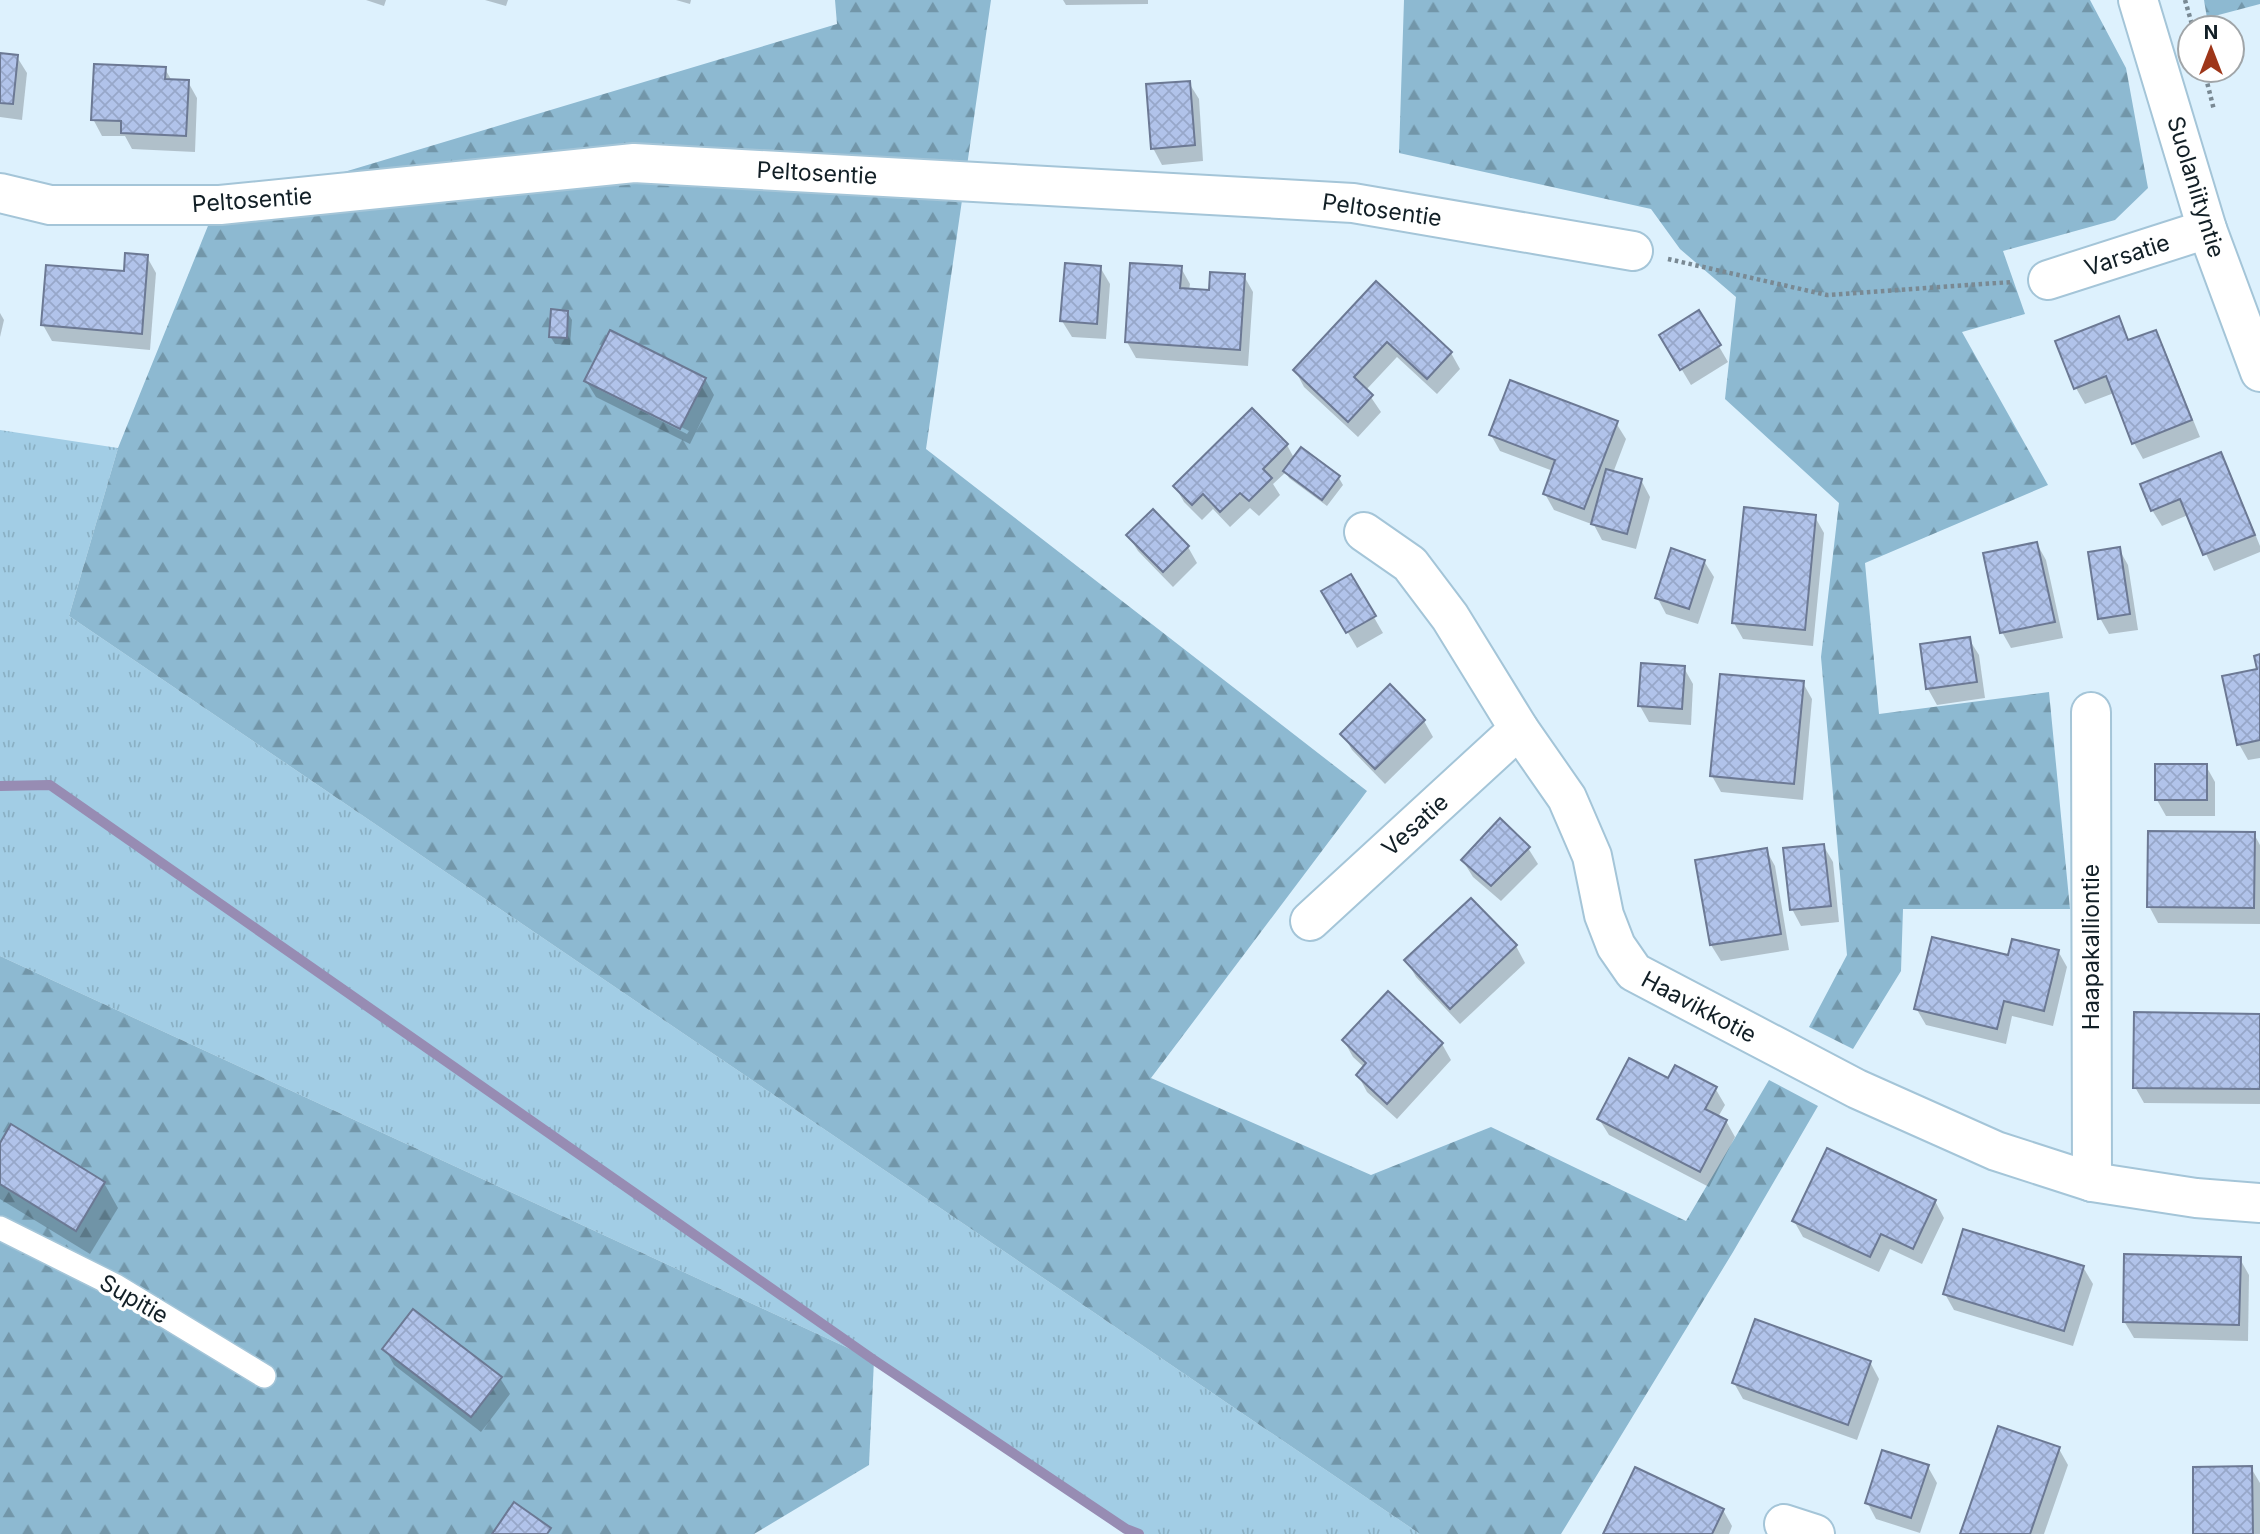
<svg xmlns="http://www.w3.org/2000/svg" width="2260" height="1534" viewBox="0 0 2260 1534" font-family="Inter,sans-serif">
  <defs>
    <pattern id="grass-tufts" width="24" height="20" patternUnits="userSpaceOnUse" patternTransform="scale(1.75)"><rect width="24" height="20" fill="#a2cde5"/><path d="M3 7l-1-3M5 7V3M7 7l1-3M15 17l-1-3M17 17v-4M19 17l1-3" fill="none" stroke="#8ab0c4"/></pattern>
    <pattern id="forest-firs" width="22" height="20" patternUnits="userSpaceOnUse" patternTransform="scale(1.75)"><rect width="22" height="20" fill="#8db9d1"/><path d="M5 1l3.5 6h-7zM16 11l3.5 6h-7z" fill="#7296a9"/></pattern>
    <pattern id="building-cross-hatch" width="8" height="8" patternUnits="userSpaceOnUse" patternTransform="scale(1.75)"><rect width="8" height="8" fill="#b1c3ea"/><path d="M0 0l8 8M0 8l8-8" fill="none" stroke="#97a7c9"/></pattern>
  </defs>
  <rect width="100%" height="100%" fill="#ddf1fd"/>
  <path fill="url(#grass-tufts)" d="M 0,430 L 118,448 L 69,616 L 1420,1534 L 1139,1534 L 1126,1529 L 874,1360 L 0,956 Z"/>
  <g fill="url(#forest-firs)">
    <path d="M 835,0 L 991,0 L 926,449 L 1367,791 L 1151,1078 L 1371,1175 L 1491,1127 L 1686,1221 L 1769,1080 L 1818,1106 L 1733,1252 L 1561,1534 L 1420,1534 L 69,616 L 118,448 L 214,211 L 837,24 Z"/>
    <path d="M 1404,0 L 2090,0 L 2126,68 L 2148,188 L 2115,220 L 2003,251 L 2025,314 L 1962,332 L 2048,485 L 1865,563 L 1879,714 L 2049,692 L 2070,909 L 1903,909 L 1901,971 L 1853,1049 L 1809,1027 L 1847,955 L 1821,657 L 1839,503 L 1725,399 L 1736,297 L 1680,249 L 1651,209 L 1399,153 Z"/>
    <path d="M 2204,0 L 2260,0 L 2260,4 L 2207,18 Z"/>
    <path d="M 0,956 L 874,1360 L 869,1465 L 754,1534 L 0,1534 Z"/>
  </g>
  <g fill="#0003" fill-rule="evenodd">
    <path d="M 366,0 L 386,0 L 384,6 Z"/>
    <path d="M 485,0 L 508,0 L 506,6 Z"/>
    <path d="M 676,0 L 691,0 L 690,4 Z"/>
    <path d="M 1063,0 L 1148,0 L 1148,4 L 1066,5 Z"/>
    <path d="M 0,55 L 17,57 L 27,73 L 22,120 L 0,117 Z"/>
    <path d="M 165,69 L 172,81 L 188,82 L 197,98 L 195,152 L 132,149 L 125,136 L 102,136 L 93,119 Z"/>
    <path d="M 1189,83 L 1199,99 L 1203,161 L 1162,165 L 1153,148 Z"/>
    <path d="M 147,257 L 156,273 L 150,350 L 52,341 L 43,325 Z"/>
    <path d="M 1100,267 L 1110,284 L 1106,339 L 1072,337 L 1062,321 Z"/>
    <path d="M 1181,268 L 1190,284 L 1189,290 L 1211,292 L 1244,276 L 1253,292 L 1248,366 L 1136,358 L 1127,342 Z"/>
    <path d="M 1376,284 L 1451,353 L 1460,369 L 1437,394 L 1397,357 L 1366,390 L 1381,412 L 1358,437 L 1304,387 L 1295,370 Z"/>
    <path d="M 567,312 L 572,320 L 570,345 L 555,344 L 550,336 Z"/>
    <path d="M 1699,312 L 1728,362 L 1691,385 L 1661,335 Z"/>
    <path d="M 0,313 L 4,320 L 0,337 Z"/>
    <path d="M 2118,318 L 2130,342 L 2155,332 L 2164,348 L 2200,437 L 2143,459 L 2134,443 L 2114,393 L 2085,404 L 2076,388 Z"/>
    <path d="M 705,379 L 714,395 L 690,444 L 596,397 L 586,381 ZM 598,385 L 689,431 L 687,434 L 598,389 Z"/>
    <path d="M 1252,411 L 1287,445 L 1294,458 L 1339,478 L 1343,485 L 1327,506 L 1289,478 L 1286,472 L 1273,484 L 1280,495 L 1259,516 L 1250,508 L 1230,527 L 1213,509 L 1202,520 L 1184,502 L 1175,486 Z"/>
    <path d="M 1616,423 L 1626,439 L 1613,473 L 1641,480 L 1650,497 L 1636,549 L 1602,540 L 1594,525 L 1554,510 L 1545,494 L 1553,471 L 1500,451 L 1491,435 Z"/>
    <path d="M 2220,454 L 2229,470 L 2260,546 L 2260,552 L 2214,571 L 2188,515 L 2162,526 L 2152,510 Z"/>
    <path d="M 1815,517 L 1824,533 L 1813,646 L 1743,639 L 1734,623 Z"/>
    <path d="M 1128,535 L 1188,547 L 1197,563 L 1173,587 L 1138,551 Z"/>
    <path d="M 2037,544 L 2046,560 L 2063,638 L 2011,648 L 2002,632 Z"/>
    <path d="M 2119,549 L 2128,565 L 2138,630 L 2109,634 L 2100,618 Z"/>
    <path d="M 1704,561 L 1714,577 L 1698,624 L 1666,614 L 1657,597 Z"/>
    <path d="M 1350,576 L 1383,633 L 1357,648 L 1324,592 Z"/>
    <path d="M 1969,639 L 1979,655 L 1985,698 L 1937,705 L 1928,689 L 1922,646 Z"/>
    <path d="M 2260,656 L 2260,758 L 2248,760 L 2239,744 L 2259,670 Z"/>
    <path d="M 1684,668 L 1693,684 L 1691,725 L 1649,722 L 1640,706 Z"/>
    <path d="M 1803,683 L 1812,699 L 1803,800 L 1721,792 L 1712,776 Z"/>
    <path d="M 1424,721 L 1433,737 L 1385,784 L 1352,750 L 1343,734 Z"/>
    <path d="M 2206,766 L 2215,782 L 2215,816 L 2166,816 L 2157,800 Z"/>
    <path d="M 2254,834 L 2260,845 L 2260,924 L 2158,923 L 2149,906 Z"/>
    <path d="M 1823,845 L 1833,862 L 1839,922 L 1801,926 L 1792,909 Z"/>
    <path d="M 1528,848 L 1538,864 L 1501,901 L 1473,877 L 1463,861 Z"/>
    <path d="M 1766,850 L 1775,866 L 1789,950 L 1721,961 L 1711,945 L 1697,862 Z"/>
    <path d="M 1471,900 L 1516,946 L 1525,963 L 1460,1024 L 1416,977 L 1407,961 Z"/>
    <path d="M 2058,951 L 2067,967 L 2053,1026 L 2012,1016 L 2006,1044 L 1926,1025 L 1916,1008 L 2009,957 Z"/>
    <path d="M 1388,994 L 1442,1044 L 1451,1060 L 1397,1119 L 1367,1092 L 1358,1075 L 1365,1068 L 1353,1057 L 1344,1041 Z"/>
    <path d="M 2260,1015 L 2260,1104 L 2144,1103 L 2135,1087 Z"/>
    <path d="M 1669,1080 L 1715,1088 L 1725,1105 L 1718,1117 L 1726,1121 L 1735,1137 L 1709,1187 L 1609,1135 L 1599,1119 Z"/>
    <path d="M 0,1146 L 104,1183 L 118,1208 L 90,1254 L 0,1199 Z"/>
    <path d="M 1935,1201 L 1944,1218 L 1922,1264 L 1890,1249 L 1879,1272 L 1803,1237 L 1794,1221 Z"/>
    <path d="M 2240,1259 L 2249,1275 L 2248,1341 L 2134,1338 L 2124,1321 Z"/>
    <path d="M 2083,1267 L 2093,1284 L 2073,1346 L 1954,1310 L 1945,1294 Z"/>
    <path d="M 385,1349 L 500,1378 L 510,1394 L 481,1432 L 394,1365 Z"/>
    <path d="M 1870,1362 L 1879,1379 L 1857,1440 L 1743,1399 L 1734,1383 Z"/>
    <path d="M 2059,1449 L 2068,1465 L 2044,1534 L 1962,1534 Z"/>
    <path d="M 1928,1467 L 1937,1483 L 1920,1533 L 1876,1519 L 1867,1502 Z"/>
    <path d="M 2251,1468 L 2260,1483 L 2260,1534 L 2195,1534 Z"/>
    <path d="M 1723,1510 L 1732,1526 L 1729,1534 L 1605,1534 Z"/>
  </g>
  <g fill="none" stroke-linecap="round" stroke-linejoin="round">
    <path stroke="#978cb3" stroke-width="10" d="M 0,786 L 50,785 L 874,1360 L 1126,1529 L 1139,1534"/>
  </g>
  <g fill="url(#building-cross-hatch)" stroke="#6c7994" stroke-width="2">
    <path d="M 0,53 L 18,55 L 13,104 L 0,103 Z"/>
    <path d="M 94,64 L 166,67 L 165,79 L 189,80 L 186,136 L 121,133 L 121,121 L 91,120 Z"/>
    <path d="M 1190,81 L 1195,145 L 1151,149 L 1146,84 Z"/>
    <path d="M 125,253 L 148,255 L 142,334 L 41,325 L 46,265 L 124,271 Z"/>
    <path d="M 1065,263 L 1101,266 L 1097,324 L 1060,321 Z"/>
    <path d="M 1130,263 L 1182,266 L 1180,288 L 1209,290 L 1210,272 L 1245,274 L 1240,350 L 1125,342 Z"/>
    <path d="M 1376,281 L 1452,352 L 1427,379 L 1387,342 L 1354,377 L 1373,395 L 1348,422 L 1293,370 Z"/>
    <path d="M 551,309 L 568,311 L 567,338 L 549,337 Z"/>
    <path d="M 1699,310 L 1721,345 L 1680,370 L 1659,335 Z"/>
    <path d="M 2119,316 L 2128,340 L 2156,330 L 2192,420 L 2132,444 L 2106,376 L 2074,389 L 2055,341 Z"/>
    <path d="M 610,330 L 706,378 L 680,429 L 584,381 Z"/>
    <path d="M 1510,380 L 1618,421 L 1584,509 L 1543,494 L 1555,460 L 1489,435 Z"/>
    <path d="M 1252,408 L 1288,444 L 1263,469 L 1272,478 L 1249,501 L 1240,493 L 1220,512 L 1203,494 L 1192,505 L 1173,486 Z"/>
    <path d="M 1301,447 L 1340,476 L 1322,500 L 1283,471 Z"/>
    <path d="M 2221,452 L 2255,535 L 2203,555 L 2180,499 L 2151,511 L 2140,484 Z"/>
    <path d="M 1606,469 L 1642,479 L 1627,534 L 1591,524 Z"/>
    <path d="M 1744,507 L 1816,515 L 1805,630 L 1732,623 Z"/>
    <path d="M 1153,509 L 1189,546 L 1163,572 L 1126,535 Z"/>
    <path d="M 2037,542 L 2055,622 L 2000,633 L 1983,553 Z"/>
    <path d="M 2120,547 L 2130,614 L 2098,619 L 2088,552 Z"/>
    <path d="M 1671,548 L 1705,560 L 1689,609 L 1655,598 Z"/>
    <path d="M 1351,574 L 1376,616 L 1346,633 L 1321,591 Z"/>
    <path d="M 1970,637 L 1977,682 L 1926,689 L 1920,644 Z"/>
    <path d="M 2260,654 L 2260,740 L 2237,745 L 2222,676 L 2257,669 L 2254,656 Z"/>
    <path d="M 1641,663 L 1685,666 L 1682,709 L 1638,706 Z"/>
    <path d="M 1720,674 L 1804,681 L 1794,784 L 1710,776 Z"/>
    <path d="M 1390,684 L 1425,720 L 1375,769 L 1340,734 Z"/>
    <rect x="2155" y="764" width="52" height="36"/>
    <path d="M 1500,818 L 1530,847 L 1491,886 L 1461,860 Z"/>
    <path d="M 2148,831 L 2255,832 L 2254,908 L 2147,907 Z"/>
    <path d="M 1824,844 L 1831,906 L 1790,910 L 1783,848 Z"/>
    <path d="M 1767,848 L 1781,934 L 1710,945 L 1695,860 Z"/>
    <path d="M 1471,898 L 1517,945 L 1450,1009 L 1404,960 Z"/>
    <path d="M 1932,937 L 2008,955 L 2012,939 L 2059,950 L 2044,1011 L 2004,1001 L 1997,1029 L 1914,1009 Z"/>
    <path d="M 1388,991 L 1443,1043 L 1387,1104 L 1356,1075 L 1366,1063 L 1342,1040 Z"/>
    <path d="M 2134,1012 L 2260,1014 L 2260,1089 L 2133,1088 Z"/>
    <path d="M 1629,1058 L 1668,1078 L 1675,1065 L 1717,1087 L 1705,1109 L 1727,1120 L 1700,1172 L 1597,1119 Z"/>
    <path d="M 11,1124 L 105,1182 L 76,1231 L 0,1184 L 0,1143 Z"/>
    <path d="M 1827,1148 L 1936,1200 L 1913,1249 L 1881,1234 L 1870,1257 L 1792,1221 Z"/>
    <path d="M 1963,1229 L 2084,1266 L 2064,1331 L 1943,1294 Z"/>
    <path d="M 2124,1254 L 2241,1257 L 2239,1325 L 2123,1322 Z"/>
    <path d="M 413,1309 L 502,1377 L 471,1417 L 382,1349 Z"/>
    <path d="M 1755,1319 L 1871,1361 L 1848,1425 L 1732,1383 Z"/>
    <path d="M 1998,1426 L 2060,1447 L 2030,1534 L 1960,1534 Z"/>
    <path d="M 1882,1450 L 1929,1465 L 1911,1518 L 1865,1503 Z"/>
    <path d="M 2252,1466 L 2253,1534 L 2193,1534 L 2193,1467 Z"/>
    <path d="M 1635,1467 L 1724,1509 L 1712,1534 L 1603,1534 Z"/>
    <path d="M 514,1502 L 551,1528 L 547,1534 L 492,1534 Z"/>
  </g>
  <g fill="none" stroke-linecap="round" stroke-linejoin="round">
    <defs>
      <path id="service" d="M 0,1228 L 116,1286 L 264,1376"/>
      <g id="minor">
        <path d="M 0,193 L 50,205 L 220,205 L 634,163 L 1353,203 L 1633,251"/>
        <path d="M 2048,280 L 2207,229"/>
        <path d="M 1364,532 L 1410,564 L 1450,617 L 1519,729 L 1567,798 L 1592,856 L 1604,915 L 1616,946 L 1634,972 L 1857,1089 L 1996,1151 L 2092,1182 L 2196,1198 L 2260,1203"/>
        <path d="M 2091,712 L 2092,1182"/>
        <path d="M 1310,921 L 1519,729"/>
        <path d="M 1784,1524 L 1815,1534"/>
      </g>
      <path id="tertiary" d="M 2138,0 L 2207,229 L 2260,372"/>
    </defs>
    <use href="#service" stroke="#a4c5d8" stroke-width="26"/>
    <use href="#minor" stroke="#a4c5d8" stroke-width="42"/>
    <use href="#tertiary" stroke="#a4c5d8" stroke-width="42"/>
    <g stroke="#798993" stroke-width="4.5" stroke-dasharray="3.5 3.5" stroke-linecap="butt">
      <path d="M 2185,0 L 2193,28"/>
      <path d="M 2204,70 L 2214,110"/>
      <path d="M 1668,259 L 1827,295 L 2012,282"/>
    </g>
    <use href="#service" stroke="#fff" stroke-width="23"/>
    <use href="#minor" stroke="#fff" stroke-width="38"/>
    <use href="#tertiary" stroke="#fff" stroke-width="38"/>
  </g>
  <g text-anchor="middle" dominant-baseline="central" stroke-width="7" stroke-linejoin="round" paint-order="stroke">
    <g font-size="23" fill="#121f26" stroke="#fff">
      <text transform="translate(817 173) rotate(3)">Peltosentie</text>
      <text transform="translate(2196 187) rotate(73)">Suolaniityntie</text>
      <text transform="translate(252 200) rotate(-4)">Peltosentie</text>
      <text transform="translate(1382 210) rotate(8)">Peltosentie</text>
      <text transform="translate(2127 255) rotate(-18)">Varsatie</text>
      <text transform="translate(1415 825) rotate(-42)">Vesatie</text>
      <text transform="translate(2091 947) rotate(-90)">Haapakalliontie</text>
      <text transform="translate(1699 1007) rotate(28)">Haavikkotie</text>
      <text transform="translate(134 1299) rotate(30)">Supitie</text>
    </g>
  </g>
  <g transform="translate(2211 49)"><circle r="33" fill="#ffffff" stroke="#a0a5a8" stroke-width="2"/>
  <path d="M0-5L12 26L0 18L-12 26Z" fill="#9e3619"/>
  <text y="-10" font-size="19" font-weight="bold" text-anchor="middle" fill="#121f26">N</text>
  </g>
</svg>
